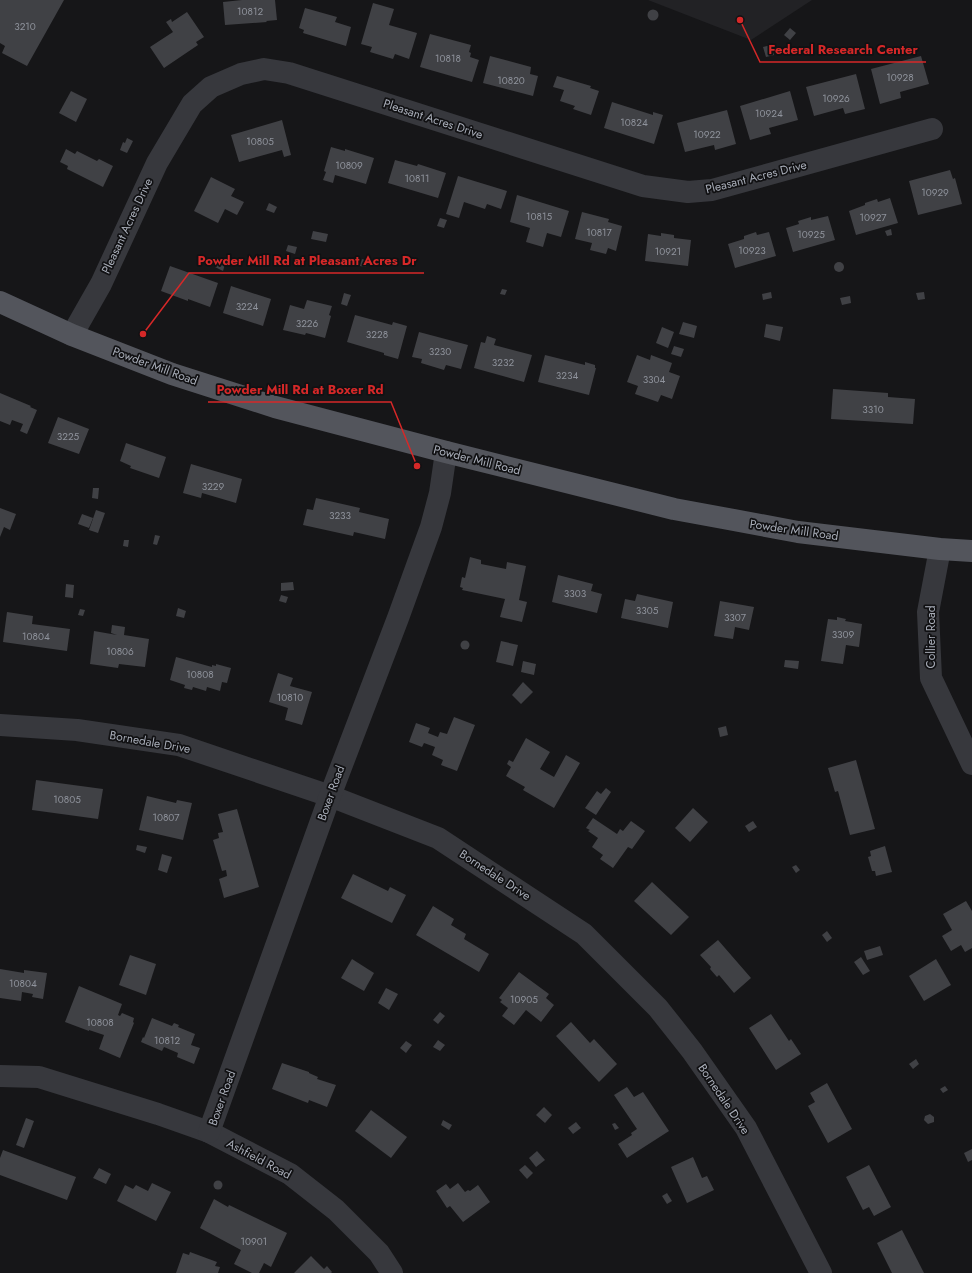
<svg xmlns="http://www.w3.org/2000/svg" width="972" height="1273" viewBox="0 0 972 1273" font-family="Jost,sans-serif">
  <rect width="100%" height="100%" fill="#161618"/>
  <path fill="#222225" d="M 648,0 L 812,0 L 751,40 Z"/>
  <g fill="#404145">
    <path d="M 0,0 L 64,0 L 27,66 L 2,53 L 5,46 L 0,43 Z"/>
    <path d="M 242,0 L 275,0 L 277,20 L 266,21 L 267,22 L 225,25 L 223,2 Z"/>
    <path d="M 373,3 L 394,9 L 389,25 L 417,33 L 409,59 L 395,54 L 393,59 L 370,52 L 372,47 L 361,44 Z"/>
    <path d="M 305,8 L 337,17 L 335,22 L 351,27 L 346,46 L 303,33 L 304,30 L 299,28 Z"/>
    <circle cx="653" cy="15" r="5.5"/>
    <path d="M 187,12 L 204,37 L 196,42 L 198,45 L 164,68 L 150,47 L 173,32 L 166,22 L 171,19 L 172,22 Z"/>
    <path d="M 790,28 L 796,33 L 790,40 L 784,35 Z"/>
    <path d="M 430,34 L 471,45 L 469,52 L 471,53 L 470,57 L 479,60 L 472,82 L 420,67 Z"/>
    <path d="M 771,45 L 774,55 L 766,57 L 763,47 Z"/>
    <path d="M 490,56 L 531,67 L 530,74 L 538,76 L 533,96 L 483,83 Z"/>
    <path d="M 921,56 L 929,84 L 900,92 L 901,98 L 880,104 L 871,69 Z"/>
    <path d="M 856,74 L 865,109 L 845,114 L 843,108 L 814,116 L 806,87 Z"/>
    <path d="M 557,76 L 591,86 L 590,88 L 599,91 L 591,115 L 573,109 L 575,106 L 560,101 L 564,90 L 553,87 Z"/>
    <path d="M 71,91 L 87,99 L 76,122 L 59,113 Z"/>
    <path d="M 790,91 L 798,120 L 769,128 L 771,134 L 750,140 L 740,106 Z"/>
    <path d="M 612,102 L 653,115 L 653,112 L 663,115 L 654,144 L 604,128 Z"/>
    <path d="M 727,110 L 736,144 L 715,150 L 714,145 L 685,152 L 677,123 Z"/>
    <path d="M 282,120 L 291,155 L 284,157 L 282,150 L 239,162 L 231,135 Z"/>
    <path d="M 127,138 L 133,141 L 127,153 L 120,150 L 123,142 L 125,143 Z"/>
    <path d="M 331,147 L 345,151 L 345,149 L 374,158 L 366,184 L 335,175 L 333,183 L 323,180 L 326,172 L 324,171 Z"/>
    <path d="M 66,149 L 75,154 L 77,151 L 97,161 L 99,159 L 113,166 L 103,187 L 67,169 L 68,166 L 60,162 Z"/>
    <path d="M 395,160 L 417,166 L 418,164 L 446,173 L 438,198 L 388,183 Z"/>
    <path d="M 950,170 L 953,179 L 955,178 L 962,204 L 918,215 L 909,181 Z"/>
    <path d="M 458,176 L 507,191 L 501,209 L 487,204 L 485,209 L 464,202 L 459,218 L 446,214 Z"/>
    <path d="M 211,177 L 235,189 L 231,196 L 244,202 L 237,215 L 225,209 L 218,223 L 194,211 Z"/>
    <path d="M 517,195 L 569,211 L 561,237 L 547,233 L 543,247 L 526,242 L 530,228 L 510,222 Z"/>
    <path d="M 890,198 L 898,223 L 856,235 L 849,211 L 865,205 L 865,203 L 877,199 L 878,202 Z"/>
    <path d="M 269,203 L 277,207 L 274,213 L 266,210 Z"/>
    <path d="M 582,212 L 609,219 L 608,222 L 622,226 L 616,251 L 608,248 L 606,254 L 590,250 L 592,243 L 575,239 Z"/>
    <path d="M 828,216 L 835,240 L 793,252 L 786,228 L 799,224 L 798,221 L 811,217 L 811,220 Z"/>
    <path d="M 440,218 L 447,220 L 444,228 L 437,226 Z"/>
    <path d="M 891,229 L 892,235 L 887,236 L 885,231 Z"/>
    <path d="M 313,231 L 328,234 L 326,242 L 311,239 Z"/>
    <path d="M 756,232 L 757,235 L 769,232 L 776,256 L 735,268 L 728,244 L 744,239 L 744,236 Z"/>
    <path d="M 661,233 L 674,235 L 674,238 L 691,240 L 688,266 L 645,261 L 648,234 L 661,236 Z"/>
    <path d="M 288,245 L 297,247 L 295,254 L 286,251 Z"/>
    <path d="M 362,259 L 368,261 L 366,267 L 360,266 Z"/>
    <path d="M 217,261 L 225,264 L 223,271 L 215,267 Z"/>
    <circle cx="839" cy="267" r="5"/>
    <path d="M 170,266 L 218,283 L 210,307 L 188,299 L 188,301 L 161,291 Z"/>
    <path d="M 231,286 L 271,299 L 263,326 L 223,313 Z"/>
    <path d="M 502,289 L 507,290 L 505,295 L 500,294 Z"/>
    <path d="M 771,292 L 772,298 L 763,300 L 762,294 Z"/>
    <path d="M 924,292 L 925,299 L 918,300 L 916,293 Z"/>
    <path d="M 344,293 L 351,295 L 347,306 L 341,304 Z"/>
    <path d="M 850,296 L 851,303 L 842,305 L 840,298 Z"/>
    <path d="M 307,300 L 332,306 L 329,315 L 331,316 L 325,338 L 306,333 L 305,335 L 283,330 L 290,305 L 304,309 Z"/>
    <path d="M 355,315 L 392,325 L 393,322 L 407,326 L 398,359 L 384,355 L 384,353 L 347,342 Z"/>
    <path d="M 683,322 L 697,326 L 694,338 L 679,334 Z"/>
    <path d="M 766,324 L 783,327 L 780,341 L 764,337 Z"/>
    <path d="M 662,327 L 674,332 L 668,348 L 656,343 Z"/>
    <path d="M 419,332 L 468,345 L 461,369 L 446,365 L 444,370 L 421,363 L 422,359 L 412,357 Z"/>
    <path d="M 487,336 L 496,339 L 494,345 L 532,355 L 524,382 L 474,368 L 481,342 L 485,343 Z"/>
    <path d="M 674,346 L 684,349 L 681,357 L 671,354 Z"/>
    <path d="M 545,355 L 585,365 L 585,362 L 595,365 L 595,368 L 596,368 L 589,395 L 538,382 Z"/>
    <path d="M 637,355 L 650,360 L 651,355 L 672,363 L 669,372 L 680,376 L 672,399 L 661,395 L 658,402 L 635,394 L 638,386 L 627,382 Z"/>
    <path d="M 833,389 L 888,393 L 888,397 L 915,399 L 913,424 L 831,419 Z"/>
    <path d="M 0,393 L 31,406 L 30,407 L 37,410 L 27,434 L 20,431 L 23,424 L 12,420 L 10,425 L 0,421 Z"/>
    <path d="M 58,417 L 89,429 L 79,454 L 48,443 Z"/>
    <path d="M 126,443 L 166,457 L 159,478 L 130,468 L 131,466 L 120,461 Z"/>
    <path d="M 191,464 L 242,479 L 236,503 L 202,493 L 201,498 L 183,493 Z"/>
    <path d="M 93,488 L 99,488 L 98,499 L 92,498 Z"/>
    <path d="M 316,498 L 360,508 L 359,512 L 389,519 L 385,539 L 354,532 L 353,536 L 303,525 L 307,509 L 313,510 Z"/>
    <path d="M 0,508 L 16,514 L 10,530 L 4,527 L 0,537 Z"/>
    <path d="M 96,510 L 105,513 L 98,533 L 89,530 Z"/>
    <path d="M 82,514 L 93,518 L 89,528 L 78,524 Z"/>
    <path d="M 155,535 L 160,536 L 157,545 L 153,544 Z"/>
    <path d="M 124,540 L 129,540 L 128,547 L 123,546 Z"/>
    <path d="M 470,557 L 481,560 L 481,564 L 506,569 L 507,562 L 526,566 L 519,600 L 527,602 L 522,622 L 500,617 L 505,599 L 462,590 L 463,588 L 460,587 L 462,577 L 465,578 Z"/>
    <path d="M 558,575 L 593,584 L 591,591 L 602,594 L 597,613 L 552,602 Z"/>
    <path d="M 293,582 L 294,590 L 281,591 L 281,583 Z"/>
    <path d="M 66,584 L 74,585 L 73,598 L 65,597 Z"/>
    <path d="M 637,594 L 673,602 L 668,628 L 621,618 L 625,599 L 635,601 Z"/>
    <path d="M 281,595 L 288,597 L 286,603 L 279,601 Z"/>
    <path d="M 720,601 L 754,607 L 749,630 L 735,627 L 733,639 L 714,636 Z"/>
    <path d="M 178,608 L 186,611 L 184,618 L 176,616 Z"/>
    <path d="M 80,609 L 85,610 L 83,616 L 78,615 Z"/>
    <path d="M 7,612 L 33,616 L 32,624 L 70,629 L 67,651 L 3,642 Z"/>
    <path d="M 837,617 L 846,619 L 845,621 L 862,624 L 859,647 L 846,645 L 843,664 L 821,661 L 828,619 L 837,620 Z"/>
    <path d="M 112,625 L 125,627 L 124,635 L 149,639 L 145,667 L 119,664 L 118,668 L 90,664 L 94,631 L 117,635 L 111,633 Z"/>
    <circle cx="465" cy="645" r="4.5"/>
    <path d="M 501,641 L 518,645 L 513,666 L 496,662 Z"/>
    <path d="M 176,657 L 212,667 L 212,665 L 216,666 L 216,664 L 231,668 L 227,683 L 222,682 L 220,691 L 207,687 L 206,691 L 193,687 L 192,690 L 184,688 L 185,685 L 170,680 Z"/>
    <path d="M 785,660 L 799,661 L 798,669 L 784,667 Z"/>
    <path d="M 523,661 L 536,664 L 534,675 L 521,672 Z"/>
    <path d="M 278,673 L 293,678 L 290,686 L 312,692 L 302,725 L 285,720 L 288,708 L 269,702 Z"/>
    <path d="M 523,682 L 533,692 L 521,704 L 512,695 Z"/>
    <path d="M 454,717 L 475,725 L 457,771 L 441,765 L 443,760 L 432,755 L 435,747 L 424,743 L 422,747 L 409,742 L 416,723 L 430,728 L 428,733 L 438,737 L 440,732 L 447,734 Z"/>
    <path d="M 726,726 L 728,735 L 720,737 L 718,728 Z"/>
    <path d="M 526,738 L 550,752 L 540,769 L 554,777 L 566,755 L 580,763 L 554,808 L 523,790 L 525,787 L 506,776 L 511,767 L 507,764 L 509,760 L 513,762 Z"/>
    <path d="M 856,760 L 875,829 L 850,835 L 838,791 L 835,792 L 828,768 Z"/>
    <path d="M 36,780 L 103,789 L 98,819 L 32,810 Z"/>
    <path d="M 606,788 L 611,792 L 596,815 L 585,808 L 597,791 L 601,794 Z"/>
    <path d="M 147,796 L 176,803 L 177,800 L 192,803 L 183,840 L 139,830 Z"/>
    <path d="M 693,808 L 708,822 L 690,842 L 675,828 Z"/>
    <path d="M 237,809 L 259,887 L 224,898 L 219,879 L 227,876 L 226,870 L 222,871 L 213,840 L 219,838 L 218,833 L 223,832 L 218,814 Z"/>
    <path d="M 593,818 L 617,834 L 620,829 L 623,831 L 631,821 L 645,831 L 632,849 L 628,847 L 613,868 L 600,859 L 603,855 L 592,847 L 598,838 L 588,831 L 590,830 L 586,828 Z"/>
    <path d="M 753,821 L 757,827 L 749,832 L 745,826 Z"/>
    <path d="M 137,845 L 147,847 L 145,853 L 136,850 Z"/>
    <path d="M 885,846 L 892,872 L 876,876 L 875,871 L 872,871 L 868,857 L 871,856 L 870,851 Z"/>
    <path d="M 162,854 L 172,857 L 167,873 L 158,870 Z"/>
    <path d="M 796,865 L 800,870 L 796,873 L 792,867 Z"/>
    <path d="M 353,874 L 388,891 L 390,887 L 406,895 L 392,923 L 341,898 Z"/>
    <path d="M 652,882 L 689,917 L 671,935 L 634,901 Z"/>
    <path d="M 966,901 L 972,911 L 972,948 L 965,952 L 961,945 L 951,951 L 942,936 L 952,930 L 943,914 Z"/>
    <path d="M 433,906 L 454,919 L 451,925 L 466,934 L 464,939 L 489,954 L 479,972 L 416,935 Z"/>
    <path d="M 827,931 L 832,938 L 827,942 L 822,935 Z"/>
    <path d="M 718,940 L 751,978 L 734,993 L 719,975 L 717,977 L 710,969 L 711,967 L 700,955 Z"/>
    <path d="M 880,946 L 883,955 L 867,960 L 864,951 Z"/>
    <path d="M 130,955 L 156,964 L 146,995 L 119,985 Z"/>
    <path d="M 861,957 L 870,971 L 863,975 L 854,962 Z"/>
    <path d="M 352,959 L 374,973 L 364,991 L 341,978 Z"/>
    <path d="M 936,959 L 951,985 L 924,1001 L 909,976 Z"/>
    <path d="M 0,969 L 24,973 L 24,970 L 47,973 L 43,999 L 32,997 L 33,994 L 22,992 L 21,1001 L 0,998 Z"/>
    <path d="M 519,972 L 549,994 L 546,998 L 554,1005 L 541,1022 L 526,1010 L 514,1025 L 502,1016 L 508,1008 L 500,1002 L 502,1000 L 499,998 Z"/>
    <path d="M 79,986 L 122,1004 L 118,1015 L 120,1016 L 122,1013 L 134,1018 L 133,1022 L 134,1023 L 120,1058 L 99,1049 L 104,1035 L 89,1030 L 89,1031 L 65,1022 Z"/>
    <path d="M 386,988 L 398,994 L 389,1010 L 378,1003 Z"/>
    <path d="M 440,1012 L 445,1016 L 438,1024 L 433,1020 Z"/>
    <path d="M 771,1014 L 789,1041 L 791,1039 L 801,1054 L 776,1070 L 749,1028 Z"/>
    <path d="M 152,1018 L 172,1026 L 174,1023 L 179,1025 L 178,1027 L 195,1034 L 191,1045 L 200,1048 L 194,1064 L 177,1057 L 178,1053 L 164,1047 L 162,1051 L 141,1042 L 143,1037 L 144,1038 Z"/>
    <path d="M 571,1022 L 590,1043 L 594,1039 L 617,1064 L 599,1082 L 556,1036 Z"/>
    <path d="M 438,1040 L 445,1045 L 440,1051 L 433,1047 Z"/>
    <path d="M 406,1041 L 412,1045 L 406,1053 L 400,1048 Z"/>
    <path d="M 916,1059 L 919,1064 L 913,1069 L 909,1064 Z"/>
    <path d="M 282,1063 L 309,1072 L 309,1073 L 318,1077 L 317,1079 L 336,1085 L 327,1107 L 309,1100 L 308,1103 L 272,1089 Z"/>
    <path d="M 827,1083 L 852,1129 L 828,1143 L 808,1106 L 815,1102 L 810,1093 Z"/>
    <path d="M 945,1086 L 948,1090 L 943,1093 L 940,1089 Z"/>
    <path d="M 627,1087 L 634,1097 L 643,1092 L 669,1131 L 627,1158 L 618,1144 L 632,1135 L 631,1133 L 637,1129 L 614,1095 Z"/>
    <path d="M 544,1107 L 552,1115 L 545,1123 L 536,1115 Z"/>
    <path d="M 371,1110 L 407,1137 L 391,1158 L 355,1131 Z"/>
    <path d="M 930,1114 L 934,1117 L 934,1122 L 928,1124 L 924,1120 L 925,1116 Z"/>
    <path d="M 26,1118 L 34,1121 L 24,1148 L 16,1145 Z"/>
    <path d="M 443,1120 L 452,1125 L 449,1130 L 441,1125 Z"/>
    <path d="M 576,1122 L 581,1128 L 573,1134 L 568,1128 Z"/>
    <path d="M 615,1123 L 619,1128 L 615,1130 L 612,1124 Z"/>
    <path d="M 972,1149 L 972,1160 L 968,1162 L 964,1153 Z"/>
    <path d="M 3,1150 L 76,1177 L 67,1200 L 0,1175 L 0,1158 Z"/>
    <path d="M 537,1151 L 545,1160 L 536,1167 L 529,1158 Z"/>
    <path d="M 693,1157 L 702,1178 L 707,1176 L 714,1190 L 687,1203 L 671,1167 Z"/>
    <path d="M 525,1165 L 533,1173 L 527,1179 L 519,1170 Z"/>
    <path d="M 869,1165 L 891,1207 L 874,1216 L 869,1207 L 863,1210 L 846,1177 Z"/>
    <path d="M 99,1168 L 111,1174 L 106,1184 L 93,1178 Z"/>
    <circle cx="218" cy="1185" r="4.5"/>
    <path d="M 152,1183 L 171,1192 L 156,1221 L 117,1201 L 125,1185 L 133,1189 L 136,1185 L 148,1191 Z"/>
    <path d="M 458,1183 L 465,1192 L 468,1190 L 470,1191 L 478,1185 L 490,1202 L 463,1222 L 450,1206 L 447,1208 L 436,1191 L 446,1184 L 450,1189 Z"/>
    <path d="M 667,1193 L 672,1201 L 667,1204 L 662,1196 Z"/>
    <path d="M 214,1199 L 228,1207 L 229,1205 L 287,1233 L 271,1267 L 264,1263 L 259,1273 L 252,1273 L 234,1264 L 241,1250 L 200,1228 Z"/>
    <path d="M 902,1230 L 924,1273 L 892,1273 L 877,1243 Z"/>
    <path d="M 190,1252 L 217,1262 L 215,1266 L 220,1267 L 218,1273 L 176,1273 L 183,1253 L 189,1255 Z"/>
    <path d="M 311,1256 L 324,1269 L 327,1266 L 332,1272 L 331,1273 L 294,1273 Z"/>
  </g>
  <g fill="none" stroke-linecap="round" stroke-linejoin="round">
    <g stroke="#37383d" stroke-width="22">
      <path d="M 72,335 L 101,284 L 157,163 L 192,104 L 211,87 L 241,74 L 264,69 L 289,73 L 643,186 L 688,192 L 712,190 L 932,129"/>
      <path d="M 940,549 L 928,612 L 931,678 L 972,764"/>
      <path d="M 0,725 L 77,730 L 179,745 L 330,796 L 438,838 L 584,934 L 658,1008 L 692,1051 L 746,1128 L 821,1273"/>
      <path d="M 0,1076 L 39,1077 L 158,1114 L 209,1132 L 290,1174 L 336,1210 L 379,1253 L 392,1273"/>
      <path d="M 209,1132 L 330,796 L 398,618 L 431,527 L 440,493 L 446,452"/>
    </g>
    <path stroke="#53555c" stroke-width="22" d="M 0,302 L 72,335 L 172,374 L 275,407 L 446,452 L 674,509 L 723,518 L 798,532 L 940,549 L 972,551"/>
  </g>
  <g text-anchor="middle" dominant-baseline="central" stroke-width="3.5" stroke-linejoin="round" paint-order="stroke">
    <g font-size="10" fill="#8e929b">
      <text x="250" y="11">10812</text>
      <text x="25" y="26">3210</text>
      <text x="448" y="58">10818</text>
      <text x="900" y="77">10928</text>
      <text x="511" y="80">10820</text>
      <text x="836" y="98">10926</text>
      <text x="769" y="113">10924</text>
      <text x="634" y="122">10824</text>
      <text x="707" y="134">10922</text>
      <text x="260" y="141">10805</text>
      <text x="349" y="165">10809</text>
      <text x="417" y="178">10811</text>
      <text x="935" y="192">10929</text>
      <text x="539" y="216">10815</text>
      <text x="873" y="217">10927</text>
      <text x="599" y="232">10817</text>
      <text x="811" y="234">10925</text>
      <text x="752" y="250">10923</text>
      <text x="668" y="251">10921</text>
      <text x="247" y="306">3224</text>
      <text x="307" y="323">3226</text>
      <text x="377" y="334">3228</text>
      <text x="440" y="351">3230</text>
      <text x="503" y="362">3232</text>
      <text x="567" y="375">3234</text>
      <text x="654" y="379">3304</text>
      <text x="873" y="409">3310</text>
      <text x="68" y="436">3225</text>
      <text x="213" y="486">3229</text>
      <text x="340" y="515">3233</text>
      <text x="575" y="593">3303</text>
      <text x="647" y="610">3305</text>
      <text x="735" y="617">3307</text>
      <text x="843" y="634">3309</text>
      <text x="36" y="636">10804</text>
      <text x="120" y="651">10806</text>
      <text x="200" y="674">10808</text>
      <text x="290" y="697">10810</text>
      <text x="67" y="799">10805</text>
      <text x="166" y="817">10807</text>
      <text x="23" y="983">10804</text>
      <text x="524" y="999">10905</text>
      <text x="100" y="1022">10808</text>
      <text x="167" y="1040">10812</text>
      <text x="254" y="1241">10901</text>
    </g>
    <g font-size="12" fill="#a8adb8" stroke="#111113">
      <text transform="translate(433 119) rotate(18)">Pleasant Acres Drive</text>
      <text transform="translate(756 177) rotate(-14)">Pleasant Acres Drive</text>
      <text transform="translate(127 226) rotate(-65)">Pleasant Acres Drive</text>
      <text transform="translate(155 366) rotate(20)">Powder Mill Road</text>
      <text transform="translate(477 460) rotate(14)">Powder Mill Road</text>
      <text transform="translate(794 530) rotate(8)">Powder Mill Road</text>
      <text transform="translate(931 637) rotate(-90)">Collier Road</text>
      <text transform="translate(150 742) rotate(10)">Bornedale Drive</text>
      <text transform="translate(331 793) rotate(-70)">Boxer Road</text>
      <text transform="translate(495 875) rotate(33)">Bornedale Drive</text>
      <text transform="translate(222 1098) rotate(-70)">Boxer Road</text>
      <text transform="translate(724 1099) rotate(56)">Bornedale Drive</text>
      <text transform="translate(259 1159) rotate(28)">Ashfield Road</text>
    </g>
  </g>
  <path fill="none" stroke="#d62828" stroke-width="1.5" d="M740 20L760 62H926M143 334L189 273H424M417 466L391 402H208"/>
  <g fill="#d62828" stroke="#111113" stroke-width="1.5">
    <circle cx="740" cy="20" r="4"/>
    <circle cx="143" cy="334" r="4"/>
    <circle cx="417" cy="466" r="4"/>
  </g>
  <g font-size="13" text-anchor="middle" font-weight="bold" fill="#d62828" stroke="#111113" stroke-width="3.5" stroke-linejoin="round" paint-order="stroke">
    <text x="843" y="54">Federal Research Center</text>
    <text x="307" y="265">Powder Mill Rd at Pleasant Acres Dr</text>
    <text x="300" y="394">Powder Mill Rd at Boxer Rd</text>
  </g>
</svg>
